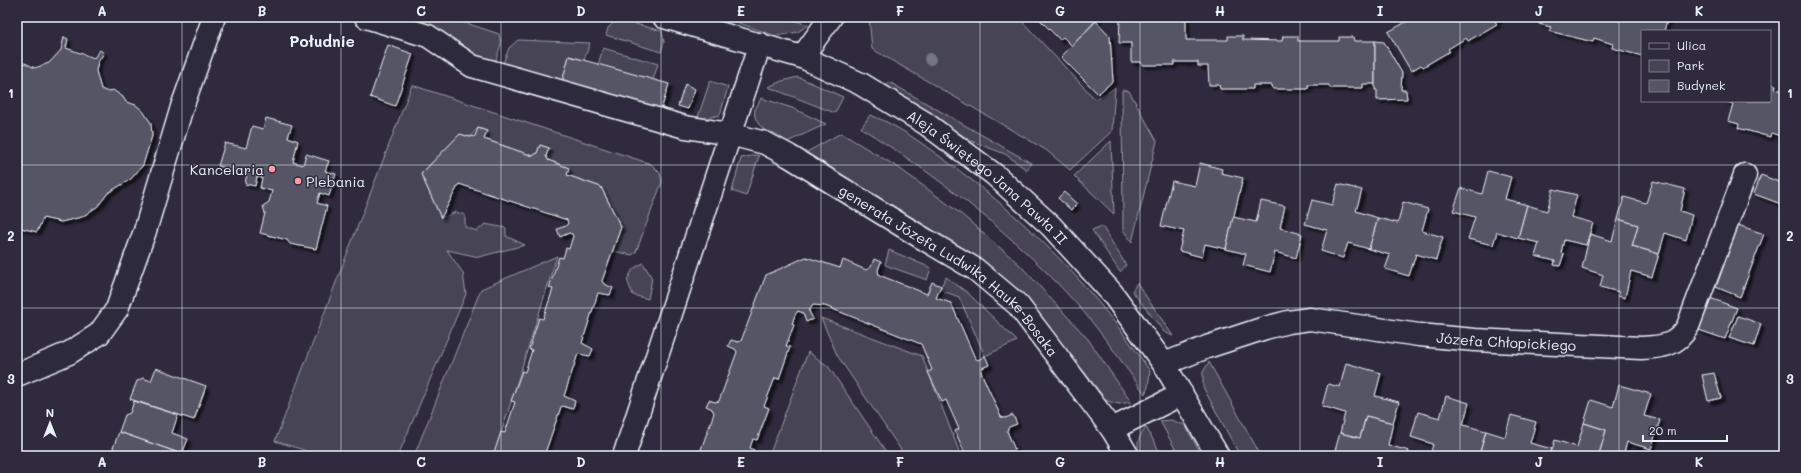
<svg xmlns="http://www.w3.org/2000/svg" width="1801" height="473" viewBox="0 0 1801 473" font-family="Mali,sans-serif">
  <defs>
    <filter id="shadow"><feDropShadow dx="3.5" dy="3.5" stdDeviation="1" flood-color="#0009"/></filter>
  </defs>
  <rect width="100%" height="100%" fill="#2f2a3d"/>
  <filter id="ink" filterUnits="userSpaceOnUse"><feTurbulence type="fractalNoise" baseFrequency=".025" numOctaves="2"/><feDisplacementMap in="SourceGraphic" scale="8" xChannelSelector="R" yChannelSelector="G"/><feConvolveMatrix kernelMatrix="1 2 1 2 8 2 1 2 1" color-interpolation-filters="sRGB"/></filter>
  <g filter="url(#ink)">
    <g fill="#464455" stroke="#979aa6">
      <path d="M 401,17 L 448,17 L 499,34 L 501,44 L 495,63 L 468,53 L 437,29 Z"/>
      <path d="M 728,17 L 785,17 L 808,25 L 798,32 L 776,36 L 727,19 Z"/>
      <path d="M 869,17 L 1018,17 L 1095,99 L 1115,88 L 1112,131 L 1070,170 L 1046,150 L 872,49 Z"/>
      <path d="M 617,19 L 662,31 L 664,42 L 661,52 L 606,35 L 608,28 Z"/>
      <path d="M 518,40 L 590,43 L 584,60 L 569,56 L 562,82 L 502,66 L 509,48 Z"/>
      <path d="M 603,48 L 658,64 L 653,80 L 598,65 Z"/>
      <path d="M 798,77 L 843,97 L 835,113 L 768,87 L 782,81 Z"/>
      <path d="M 710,81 L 728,87 L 720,115 L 697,120 Z"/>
      <path d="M 889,82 L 1031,163 L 1027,170 L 1005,154 L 971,141 L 887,86 Z"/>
      <path d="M 412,85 L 651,164 L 660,173 L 662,182 L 636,252 L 632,255 L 613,251 L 621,227 L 601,187 L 567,175 L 569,168 L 548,160 L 546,156 L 549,148 L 540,145 L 537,153 L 533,156 L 484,139 L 487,131 L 478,128 L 470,137 L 460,134 L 421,174 L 441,218 L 456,212 L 465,215 L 465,227 L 477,231 L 485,224 L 506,228 L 506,236 L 525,245 L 479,257 L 447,250 L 463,273 L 466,294 L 398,456 L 323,456 L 275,441 Z"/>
      <path d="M 1122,90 L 1129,91 L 1157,141 L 1132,242 L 1123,230 Z"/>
      <path d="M 761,98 L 792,108 L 826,124 L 785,143 C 774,136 751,126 755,109 C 757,106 760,101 761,98 Z"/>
      <path d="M 870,115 C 898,125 921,143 945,160 C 1029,221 1092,286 1150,371 L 1148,387 L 1145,394 C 1122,363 1100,329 1073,300 C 1012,233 938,176 861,128 Z"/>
      <path d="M 841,133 L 899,168 L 937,196 L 961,214 L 1020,265 L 1088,339 L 1131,402 L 1119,404 L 1107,401 L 1037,312 L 806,157 L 807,152 Z"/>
      <path d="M 1111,141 L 1114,214 L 1074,176 Z"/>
      <path d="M 756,155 L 759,156 L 746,196 L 732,191 L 741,158 Z"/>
      <path d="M 1102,226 L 1126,265 L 1120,272 L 1092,230 Z"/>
      <path d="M 889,250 L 931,268 L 927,280 L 885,265 Z"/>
      <path d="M 557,256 L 494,456 L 414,456 L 481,289 Z"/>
      <path d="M 643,263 L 652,278 L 648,299 L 633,295 L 627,280 L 633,269 Z"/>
      <path d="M 946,277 L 969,294 L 1017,341 L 985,356 L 959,297 L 943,291 L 941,286 Z"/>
      <path d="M 1137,283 L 1173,336 L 1164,332 L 1132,291 Z"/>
      <path d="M 821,318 L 922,356 L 961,456 L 905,456 L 837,355 Z"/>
      <path d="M 808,352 L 828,366 L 889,456 L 769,456 Z"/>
      <path d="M 1209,362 L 1261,456 L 1240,456 L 1203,387 L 1203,372 Z"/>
      <path d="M 1171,420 L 1185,425 L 1202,456 L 1179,456 L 1160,421 Z"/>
      <path d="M 1146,427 L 1162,456 L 1140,456 C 1135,444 1139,437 1146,427 Z"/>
    </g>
    <g fill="#575565" stroke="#e8f1f8" filter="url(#shadow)">
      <path d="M 1037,17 L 1099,17 L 1072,46 L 1063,37 L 1060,40 Z"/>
      <path d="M 1120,17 L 1186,18 L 1186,40 L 1228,40 L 1228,36 L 1243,36 L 1243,40 L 1282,41 L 1283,36 L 1298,36 L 1298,41 L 1339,41 L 1339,37 L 1353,37 L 1354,41 L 1375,41 L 1375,84 L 1363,84 L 1363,88 L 1330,88 L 1329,85 L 1308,85 L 1308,89 L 1273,89 L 1272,85 L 1253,85 L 1253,89 L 1220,89 L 1219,85 L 1209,85 L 1208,66 L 1198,66 L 1198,62 L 1174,62 L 1174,65 L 1142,65 L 1141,62 L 1131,62 L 1131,43 L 1119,43 Z"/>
      <path d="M 1408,17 L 1502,17 L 1495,21 L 1497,24 L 1468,41 L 1466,38 L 1448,49 L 1450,51 L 1423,67 L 1421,65 L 1411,71 L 1388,32 L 1406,22 L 1404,19 Z"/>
      <path d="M 1541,17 L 1668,17 L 1664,31 L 1642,31 L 1642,56 L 1612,48 L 1613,44 L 1594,38 L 1593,42 L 1549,31 L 1551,27 L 1539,24 Z"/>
      <path d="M 1096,21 L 1110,36 L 1113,81 L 1098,94 L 1061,57 Z"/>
      <path d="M 64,37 L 68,39 L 66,48 L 94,58 L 100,50 L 104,53 L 98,62 L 96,71 L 101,89 L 108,92 L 113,90 L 123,97 L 126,102 L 136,105 L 143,111 L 151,123 L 152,136 L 143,165 L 131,179 L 108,193 L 98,206 L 82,217 L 61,222 L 43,218 L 37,232 L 17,227 L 17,64 L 25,63 L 35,68 L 49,63 L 61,50 Z"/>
      <path d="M 1375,41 L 1384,42 L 1402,73 L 1401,90 L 1406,90 L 1407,99 L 1377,100 L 1377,90 L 1375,90 Z"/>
      <path d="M 388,45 L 413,54 L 395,106 L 370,97 Z"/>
      <path d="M 569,56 L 669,84 L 661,110 L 562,82 Z"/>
      <path d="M 685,84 L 695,89 L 688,109 L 678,106 Z"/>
      <path d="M 1770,84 L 1776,85 L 1775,89 L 1784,91 L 1784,137 L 1771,133 L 1770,137 L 1738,128 L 1739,124 L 1728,121 L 1733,104 L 1724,101 L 1770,101 Z"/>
      <path d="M 266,118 L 292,125 L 288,137 L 298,141 L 293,162 L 303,165 L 306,154 L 329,161 L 325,171 L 336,174 L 329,196 L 320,193 L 317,203 L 327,206 L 316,249 L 290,244 L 287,240 L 260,233 L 265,213 L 263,206 L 269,202 L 272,191 L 260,188 L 262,178 L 257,177 L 255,186 L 245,184 L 247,173 L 218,166 L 225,143 L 246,148 L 252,126 L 263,129 Z"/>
      <path d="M 478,128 L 487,131 L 484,139 L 533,156 L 537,153 L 540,145 L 549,148 L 546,156 L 548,160 L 569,168 L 567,175 L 601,187 L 621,227 L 602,281 L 604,284 L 613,288 L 610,295 L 598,293 L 582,343 L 593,349 L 590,356 L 578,354 L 564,396 L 575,401 L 574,405 L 572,409 L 563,406 L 561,407 L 544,456 L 493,456 L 501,432 L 505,433 L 515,402 L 511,401 L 522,371 L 525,372 L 532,350 L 529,349 L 539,318 L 543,319 L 553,289 L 549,288 L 559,257 L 563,258 L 566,248 L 569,249 L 573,236 L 572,234 L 569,233 L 560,237 L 557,229 L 566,226 L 568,223 L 567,220 L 459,184 L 441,218 L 421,174 L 460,134 L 470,137 L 475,136 Z"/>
      <path d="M 1200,163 L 1222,169 L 1221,173 L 1243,178 L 1226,249 L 1205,244 L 1202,257 L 1179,251 L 1184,231 L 1161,226 L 1172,181 L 1195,186 Z"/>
      <path d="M 1488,171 L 1511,177 L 1505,199 L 1527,205 L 1518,238 L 1497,232 L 1493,245 L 1468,239 L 1475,217 L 1453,211 L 1461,188 L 1482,194 Z"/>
      <path d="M 1761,175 L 1784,184 L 1784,194 L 1781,204 L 1754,194 Z"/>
      <path d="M 1653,181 L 1685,189 L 1680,211 L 1692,215 L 1686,240 L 1665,233 L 1659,254 L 1632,246 L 1638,225 L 1618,219 L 1624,197 L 1646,203 Z"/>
      <path d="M 1338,184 L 1362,190 L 1356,211 L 1378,218 L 1369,249 L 1348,243 L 1343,258 L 1321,251 L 1327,230 L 1305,224 L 1312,200 L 1332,205 Z"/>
      <path d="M 1553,189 L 1577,195 L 1571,217 L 1593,223 L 1586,245 L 1564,240 L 1561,253 L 1564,254 L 1560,266 L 1554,265 L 1555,261 L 1535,256 L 1539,243 L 1518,238 L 1527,205 L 1547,211 Z"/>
      <path d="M 1064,192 L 1077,204 L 1071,210 L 1058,198 Z"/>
      <path d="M 1784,194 L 1784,205 L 1781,204 Z"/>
      <path d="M 1261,201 L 1285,206 L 1280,228 L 1302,234 L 1296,258 L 1275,252 L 1270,272 L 1243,265 L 1246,254 L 1226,249 L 1233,217 L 1256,222 Z"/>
      <path d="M 1403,202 L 1428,209 L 1422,231 L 1443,237 L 1436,260 L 1416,254 L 1409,276 L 1385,269 L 1390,255 L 1369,249 L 1378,218 L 1398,223 Z"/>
      <path d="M 1618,219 L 1638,225 L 1632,246 L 1659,254 L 1652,277 L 1631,271 L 1625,298 L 1618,296 L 1619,292 L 1600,287 L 1603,275 L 1582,268 L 1590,234 L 1612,241 Z"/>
      <path d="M 1738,225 L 1764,234 L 1740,297 L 1716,287 Z"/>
      <path d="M 806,257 L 840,268 L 843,260 L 866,270 L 871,267 L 874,259 L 881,262 L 878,270 L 879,275 L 927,294 L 932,282 L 941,286 L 936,298 L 951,303 L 975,358 L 978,360 L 985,356 L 987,360 L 989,365 L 982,368 L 981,372 L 1001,417 L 1005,418 L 1013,415 L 1017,424 L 1009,427 L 1007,431 L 1015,450 L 1002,456 L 966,456 L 955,431 L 959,429 L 946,400 L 942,402 L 928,372 L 932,370 L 921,344 L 825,306 L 813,305 L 809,311 L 813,319 L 806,322 L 803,313 L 798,311 L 795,315 L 792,324 L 794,325 L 786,346 L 790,347 L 779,379 L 775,378 L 764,406 L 769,408 L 757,440 L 753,439 L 750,448 L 754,450 L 752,456 L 686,456 L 688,453 L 695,456 L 699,455 L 714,413 L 712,409 L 706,406 L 709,400 L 715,402 L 719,401 L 737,352 L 735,349 L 728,346 L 731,340 L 738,342 L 741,341 L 766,275 Z"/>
      <path d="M 1710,298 L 1737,308 L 1725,339 L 1699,330 Z"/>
      <path d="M 1738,316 L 1761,324 L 1754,346 L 1729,338 Z"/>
      <path d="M 1346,363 L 1381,373 L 1375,396 L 1399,402 L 1393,423 L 1366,416 L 1360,438 L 1340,433 L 1345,413 L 1322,406 L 1328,384 L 1340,387 Z"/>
      <path d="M 156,368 L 206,386 L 194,420 L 130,399 L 137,381 L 143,378 L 151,381 Z"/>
      <path d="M 1714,373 L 1721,398 L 1708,401 L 1702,375 Z"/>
      <path d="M 1619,385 L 1651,394 L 1644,416 L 1660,420 L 1651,449 L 1627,442 L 1623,456 L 1606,456 L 1599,454 L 1606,430 L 1584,423 L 1591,400 L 1613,407 Z"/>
      <path d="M 1446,396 L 1469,403 L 1463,425 L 1486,431 L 1479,456 L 1430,456 L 1433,444 L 1411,437 L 1418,412 L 1440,418 Z"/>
      <path d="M 134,401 L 178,415 L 172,433 L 188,439 L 182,454 L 119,432 L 125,415 L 130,413 Z"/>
      <path d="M 1511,415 L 1536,422 L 1530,443 L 1552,449 L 1550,456 L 1479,456 L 1486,431 L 1505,437 Z"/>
      <path d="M 1366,416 L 1393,423 L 1388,445 L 1409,451 L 1408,456 L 1342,456 L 1334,454 L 1340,433 L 1360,438 Z"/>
      <path d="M 1584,423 L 1606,430 L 1599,454 L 1606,456 L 1550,456 L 1555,440 L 1577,447 Z"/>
      <path d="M 119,432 L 182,454 L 181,456 L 120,456 L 117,455 L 113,448 Z"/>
    </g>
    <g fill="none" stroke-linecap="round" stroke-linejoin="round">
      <defs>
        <g id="minor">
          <path id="s1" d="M 366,17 L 428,36 L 472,66 L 685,127 L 730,134 L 765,143 L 789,156 L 919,236 L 975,269 L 1018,305 L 1112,429 L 1128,456"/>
          <path id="s2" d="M 664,17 L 802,57 L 861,84 L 925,123 L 995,175 L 1051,226 L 1112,293 L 1164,364 L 1218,456"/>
          <path d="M 802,57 L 831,17"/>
          <path id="s3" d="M 1164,364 L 1207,347 L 1265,328 L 1288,322 L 1310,319 L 1419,335 L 1475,340 L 1641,348 C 1662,347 1677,346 1688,326 L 1745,175"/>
          <path d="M 17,375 L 69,353 L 99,334 L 117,309 L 145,231 L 182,107 L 214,17"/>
          <path d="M 1112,429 L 1182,394"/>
          <path d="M 624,456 L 760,44"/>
        </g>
      </defs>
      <use href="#minor" stroke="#e8f1f8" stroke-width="25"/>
      <use href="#minor" stroke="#2f2a3d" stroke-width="22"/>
    </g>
    <circle fill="#757684" cx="930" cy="59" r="6"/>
  </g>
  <path fill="none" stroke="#e8f1f8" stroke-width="1" stroke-opacity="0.55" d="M 182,17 L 182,456M 341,17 L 341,456M 501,17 L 501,456M 661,17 L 661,456M 821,17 L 821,456M 980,17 L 980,456M 1140,17 L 1140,456M 1300,17 L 1300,456M 1460,17 L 1460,456M 1619,17 L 1619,456M 17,165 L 1784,165M 17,308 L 1784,308"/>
  <g fill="#ff9aa2" stroke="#2f2a3d" stroke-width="1.5">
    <circle cx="272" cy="169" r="4"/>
    <circle cx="298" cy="181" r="4"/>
  </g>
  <g text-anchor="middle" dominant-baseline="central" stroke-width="3" stroke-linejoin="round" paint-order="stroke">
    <g font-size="14" fill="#e8f1f8" stroke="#2f2a3d" text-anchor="end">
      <text x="264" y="169">Kancelaria</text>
      <text x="306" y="181" text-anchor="start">Plebania</text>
    </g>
    <g font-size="14" fill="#e8f1f8" stroke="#2f2a3d">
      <text stroke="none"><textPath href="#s2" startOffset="366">Aleja Świętego Jana Pawła II</textPath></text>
      <text stroke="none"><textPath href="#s1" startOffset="647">generała Józefa Ludwika Hauke-Bosaka</textPath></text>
      <text stroke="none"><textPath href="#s3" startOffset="351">Józefa Chłopickiego</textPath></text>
    </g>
    <g font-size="15" font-weight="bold" fill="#e8f1f8" stroke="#2f2a3d">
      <text x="322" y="41">Południe</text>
    </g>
  </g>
  <rect width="1801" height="473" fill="none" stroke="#2f2a3d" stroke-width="44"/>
  <rect x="1641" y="30" width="130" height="72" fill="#2f2a3d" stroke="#797a88"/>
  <rect x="1649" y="43" width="20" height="6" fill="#2f2a3d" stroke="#797a88"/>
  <text x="1677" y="50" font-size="12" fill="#e8f1f8">Ulica</text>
  <rect x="1649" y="60" width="20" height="12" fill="#464455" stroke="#797a88"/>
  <text x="1677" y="70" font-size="12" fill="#e8f1f8">Park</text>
  <rect x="1649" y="80" width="20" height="12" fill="#575565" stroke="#797a88"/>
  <text x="1677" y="90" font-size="12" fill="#e8f1f8">Budynek</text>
  <g transform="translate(50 423)" stroke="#2f2a3d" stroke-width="3" paint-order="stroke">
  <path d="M0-3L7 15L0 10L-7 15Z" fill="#e8f1f8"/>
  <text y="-6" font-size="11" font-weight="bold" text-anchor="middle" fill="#e8f1f8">N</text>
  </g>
  <path d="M1643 435v6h84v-6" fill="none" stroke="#e8f1f8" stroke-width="2"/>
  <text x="1649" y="435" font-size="12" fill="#e8f1f8" stroke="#2f2a3d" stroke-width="3" paint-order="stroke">20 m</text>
  <rect x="22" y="22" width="1757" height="429" fill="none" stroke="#e8f1f8" stroke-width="1.5"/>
  <g font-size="13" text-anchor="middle" font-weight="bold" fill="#e8f1f8">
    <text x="102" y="16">A</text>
    <text x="262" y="16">B</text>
    <text x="421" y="16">C</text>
    <text x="581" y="16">D</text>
    <text x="741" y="16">E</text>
    <text x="900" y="16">F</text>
    <text x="1060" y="16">G</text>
    <text x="1220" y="16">H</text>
    <text x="1380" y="16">I</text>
    <text x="1539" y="16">J</text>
    <text x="1699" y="16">K</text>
    <text x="11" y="98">1</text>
    <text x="1790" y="98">1</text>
    <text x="11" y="241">2</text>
    <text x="1790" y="241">2</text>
    <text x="11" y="384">3</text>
    <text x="1790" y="384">3</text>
    <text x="102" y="467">A</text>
    <text x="262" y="467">B</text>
    <text x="421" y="467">C</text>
    <text x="581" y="467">D</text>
    <text x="741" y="467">E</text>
    <text x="900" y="467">F</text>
    <text x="1060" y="467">G</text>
    <text x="1220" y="467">H</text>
    <text x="1380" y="467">I</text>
    <text x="1539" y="467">J</text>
    <text x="1699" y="467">K</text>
  </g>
</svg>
